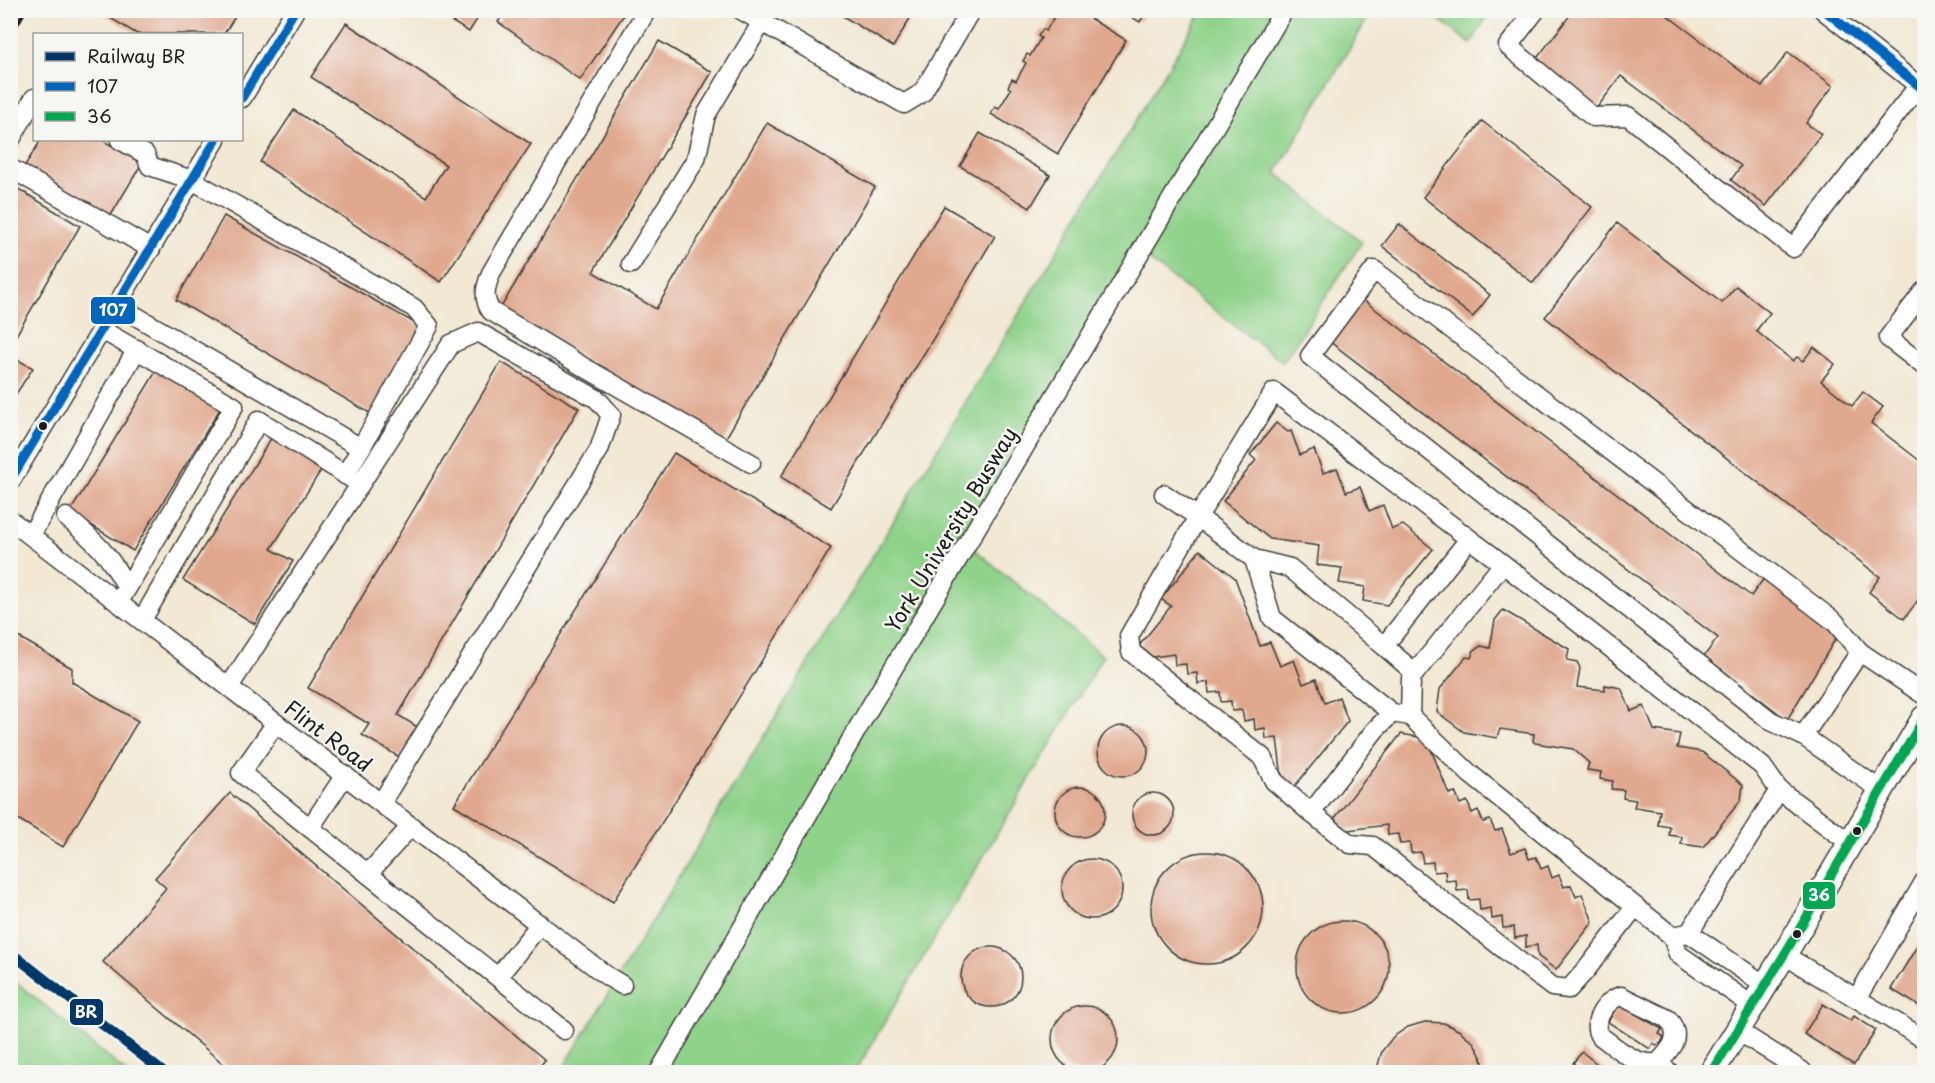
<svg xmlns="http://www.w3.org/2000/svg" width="1935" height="1083" viewBox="0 0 1935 1083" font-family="'Playpen Sans',sans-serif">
  <rect width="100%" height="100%" fill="#f6f6f2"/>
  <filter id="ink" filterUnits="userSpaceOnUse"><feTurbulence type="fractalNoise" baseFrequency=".0167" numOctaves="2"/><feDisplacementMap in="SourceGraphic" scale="12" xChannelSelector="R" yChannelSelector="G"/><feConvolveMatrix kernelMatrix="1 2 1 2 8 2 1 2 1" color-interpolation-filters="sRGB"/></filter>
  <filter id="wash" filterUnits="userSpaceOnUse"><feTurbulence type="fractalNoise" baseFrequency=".008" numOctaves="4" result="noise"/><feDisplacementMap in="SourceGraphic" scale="24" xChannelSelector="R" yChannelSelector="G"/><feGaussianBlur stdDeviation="1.35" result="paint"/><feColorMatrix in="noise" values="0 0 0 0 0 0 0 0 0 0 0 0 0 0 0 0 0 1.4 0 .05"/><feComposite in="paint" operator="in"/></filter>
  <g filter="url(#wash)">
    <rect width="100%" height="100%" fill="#f2e8d3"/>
    <g fill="#8fd28a" stroke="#567753" stroke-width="1.5">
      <path d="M 1202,11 L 1372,11 L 1276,173 L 1362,242 L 1283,362 L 1142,255 L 967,543 L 1103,656 L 855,1072 L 561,1072 Z"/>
      <path d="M 1428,11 L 1490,11 L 1471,44 Z"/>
      <path d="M 11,978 L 126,1072 L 11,1072 Z"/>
    </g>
    <g id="blocks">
      <g fill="#e0a88e">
        <path d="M 97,10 L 239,10 L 224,34 L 137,34 Z"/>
        <path d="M 441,10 L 483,10 L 469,32 L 441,15 Z"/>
        <path d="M 506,10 L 627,10 L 580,80 L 498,22 Z"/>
        <path d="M 833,10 L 915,10 L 893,47 Z"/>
        <path d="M 1058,10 L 1076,10 L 1126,40 L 1058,154 L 991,114 L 995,107 L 999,109 L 1011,89 L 1008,87 L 1012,79 L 1016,81 L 1026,63 L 1023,61 L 1027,54 L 1030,56 L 1041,38 L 1038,36 L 1043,29 L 1046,31 Z"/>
        <path d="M 1119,10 L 1147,10 L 1140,22 Z"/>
        <path d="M 1574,10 L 1673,10 L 1668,16 L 1762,87 L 1788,52 L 1833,86 L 1806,123 L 1821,134 L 1766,206 L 1731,180 L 1741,166 L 1621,76 L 1596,109 L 1534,62 Z"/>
        <path d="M 346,23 L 531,144 L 441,282 L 260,162 L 294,110 L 426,197 L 446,165 L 311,77 Z"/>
        <path d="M 659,41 L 712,72 L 593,272 L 656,309 L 767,123 L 875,187 L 724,441 L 500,309 Z"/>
        <path d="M 1482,121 L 1592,207 L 1533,283 L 1423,197 Z"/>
        <path d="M 980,133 L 1050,175 L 1030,208 L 960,166 Z"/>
        <path d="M 41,140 L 102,140 L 142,163 L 110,217 L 24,167 Z"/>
        <path d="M 10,184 L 80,226 L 10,346 Z"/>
        <path d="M 944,206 L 995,236 L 831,508 L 781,477 Z"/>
        <path d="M 224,216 L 422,327 L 373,415 L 176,300 Z"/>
        <path d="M 1617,223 L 1722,303 L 1736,286 L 1770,313 L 1756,331 L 1793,361 L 1797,357 L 1803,361 L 1814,347 L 1835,364 L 1821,381 L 1852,406 L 1863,392 L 1883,407 L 1871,423 L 1924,464 L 1924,592 L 1904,619 L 1869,592 L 1880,577 L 1545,317 Z"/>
        <path d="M 1399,224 L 1490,295 L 1473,317 L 1382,246 Z"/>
        <path d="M 1362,299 L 1751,596 L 1765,577 L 1839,633 L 1787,720 L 1704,656 L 1718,638 L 1329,341 Z"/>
        <path d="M 10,356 L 33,368 L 10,403 Z"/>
        <path d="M 501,362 L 579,408 L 398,715 L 419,728 L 401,758 L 362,735 L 369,724 L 308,688 Z"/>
        <path d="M 160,365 L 223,404 L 133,551 L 70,512 Z"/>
        <path d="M 1276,423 L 1288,432 L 1291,431 L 1300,455 L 1314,449 L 1323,473 L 1337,468 L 1346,492 L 1360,487 L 1369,511 L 1383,505 L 1392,529 L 1403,525 L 1433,549 L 1387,605 L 1363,601 L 1365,587 L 1339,583 L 1342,568 L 1317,565 L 1319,546 L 1270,539 L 1223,501 L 1256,460 L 1250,455 Z"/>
        <path d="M 275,432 L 325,464 L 271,549 L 293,561 L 255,624 L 183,580 Z"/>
        <path d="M 674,453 L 831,548 L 613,902 L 454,805 Z"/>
        <path d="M 1200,550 L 1235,578 L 1260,646 L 1270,642 L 1280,666 L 1294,660 L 1303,684 L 1316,679 L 1325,703 L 1339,697 L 1348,721 L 1294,787 L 1282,777 L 1277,738 L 1266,739 L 1265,728 L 1255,730 L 1254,719 L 1244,721 L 1242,710 L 1232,711 L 1231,701 L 1221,702 L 1220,692 L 1209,693 L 1208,682 L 1198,684 L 1197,673 L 1187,674 L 1186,664 L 1175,665 L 1174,654 L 1153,657 L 1139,646 L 1171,606 L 1161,599 Z"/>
        <path d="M 1503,610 L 1569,649 L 1567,660 L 1577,662 L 1580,668 L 1577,687 L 1605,690 L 1605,685 L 1621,688 L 1631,711 L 1644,706 L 1654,730 L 1680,734 L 1677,748 L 1702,752 L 1743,785 L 1741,800 L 1703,847 L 1681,844 L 1682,837 L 1669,835 L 1670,827 L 1658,825 L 1660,811 L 1634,807 L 1636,800 L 1623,798 L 1624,790 L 1611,789 L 1613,781 L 1600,779 L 1601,772 L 1587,770 L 1589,763 L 1573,749 L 1535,743 L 1533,741 L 1534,734 L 1500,729 L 1497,738 L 1464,732 L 1437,712 L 1440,689 L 1466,657 L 1471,658 L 1474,650 L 1481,646 L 1490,648 L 1495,620 Z"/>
        <path d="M 10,632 L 72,668 L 72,682 L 138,721 L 63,847 L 10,814 Z"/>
        <circle cx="1123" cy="751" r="25"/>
        <path d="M 1401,734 L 1418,737 L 1430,747 L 1449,794 L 1455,792 L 1460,804 L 1467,801 L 1472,813 L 1478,810 L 1483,822 L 1490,820 L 1495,831 L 1502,829 L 1511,853 L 1525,848 L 1529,859 L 1536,857 L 1541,869 L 1548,866 L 1552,878 L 1559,875 L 1564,887 L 1571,885 L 1576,897 L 1582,894 L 1593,922 L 1556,970 L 1538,956 L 1537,945 L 1526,947 L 1526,936 L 1515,938 L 1514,927 L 1503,928 L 1502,917 L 1492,919 L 1491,908 L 1480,910 L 1479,899 L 1469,900 L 1468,890 L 1457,891 L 1456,880 L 1446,881 L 1445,871 L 1434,872 L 1433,862 L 1423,863 L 1421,852 L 1411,853 L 1410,843 L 1400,844 L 1398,834 L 1388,835 L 1387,825 L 1348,830 L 1334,819 Z"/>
        <circle cx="1080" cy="812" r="25"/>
        <circle cx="1153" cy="814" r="21"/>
        <path d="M 230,793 L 545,1060 L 535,1072 L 233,1072 L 103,962 L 166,888 L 155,878 Z"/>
        <circle cx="1207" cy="908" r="56"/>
        <circle cx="1092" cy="889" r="30"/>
        <circle cx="1343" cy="967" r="46"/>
        <path d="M 1924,935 L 1924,1009 L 1891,989 Z"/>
        <circle cx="991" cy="977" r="30"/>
        <path d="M 1618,1004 L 1662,1029 L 1659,1034 L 1664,1037 L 1661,1043 L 1656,1045 L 1653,1043 L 1650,1049 L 1608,1022 Z"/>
        <path d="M 1823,1004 L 1851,1021 L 1854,1016 L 1876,1030 L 1854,1065 L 1804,1034 Z"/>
        <circle cx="1085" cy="1039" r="33"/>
        <path d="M 1425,1022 L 1444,1023 L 1460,1031 L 1474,1043 L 1482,1059 L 1485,1072 L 1376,1072 L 1382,1051 L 1393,1037 L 1408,1027 Z"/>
        <path d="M 1582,1052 L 1605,1070 L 1603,1072 L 1584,1072 L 1573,1063 Z"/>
      </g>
    </g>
  </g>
  <g filter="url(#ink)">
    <use href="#blocks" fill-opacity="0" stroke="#3c3b37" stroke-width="1.5"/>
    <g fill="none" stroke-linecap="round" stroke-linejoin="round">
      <defs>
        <g id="minor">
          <path d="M 647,10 L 491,273 C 486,286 482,298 491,311 L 582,366 L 751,463"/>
          <path d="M 741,10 L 904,104 L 922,93 L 971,10"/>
          <path d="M 1536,10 L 1508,46 L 1593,117 L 1628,116 L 1793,248 L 1919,85"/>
          <path d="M 1823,10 L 1924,90"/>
          <path d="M 242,98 L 295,10"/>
          <path d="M 120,140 L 145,154 L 150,166 L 192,180 L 414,308 L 429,326 L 361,448"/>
          <path d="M 10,141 L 34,98"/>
          <path d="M 10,168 L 151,249"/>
          <path d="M 631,264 L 696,159 L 706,115 L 762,22"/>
          <path d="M 1924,291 L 1888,338 L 1924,366"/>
          <path d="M 117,305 L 361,448 L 345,475"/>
          <path d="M 102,330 L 234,406 L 119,602"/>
          <path d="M 10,482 L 216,140"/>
          <path d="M 1164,494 L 1198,517 L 1129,636 L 1131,652 L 1262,757 L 1274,781 L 1311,813"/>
          <path d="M 66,517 C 94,540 110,555 127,588"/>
          <path d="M 10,520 L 607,976 L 622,985"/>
          <path d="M 31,535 L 137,349"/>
          <path d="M 1469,539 L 1384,646 L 1290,568 L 1254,559 L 1198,517 L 1274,392 L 1503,564"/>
          <path d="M 1254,559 L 1272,618 L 1392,713"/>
          <path d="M 142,620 L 259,420 L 360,484"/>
          <path d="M 1384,646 L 1415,673"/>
          <path d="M 229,687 L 451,344 L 478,332 L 597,399 L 611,415 L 599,450 L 381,803"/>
          <path d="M 1410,716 L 1411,678 L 1503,564 L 1762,766 L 1779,790"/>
          <path d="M 276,723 L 241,773 L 564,1030"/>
          <path d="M 1803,736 L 1860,652"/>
          <path d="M 1882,791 L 1803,736 L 1771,721 L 1310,356 L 1374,270 L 1835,622 L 1860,652 L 1924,695"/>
          <path d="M 310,828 L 345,775"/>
          <path d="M 368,874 L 411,826"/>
          <path d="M 1635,907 L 1586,970 L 1569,989 L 1552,987 L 1373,846 L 1350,844 L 1311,813 L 1375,730 L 1392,713 L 1410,716 L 1470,774 L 1672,936 L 1678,954 L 1753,1006"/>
          <path d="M 1689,933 L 1779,790 L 1851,844"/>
          <path d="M 1677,935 L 1689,933 L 1766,986"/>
          <path d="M 1784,955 L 1924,1039"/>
          <path d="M 498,977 L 540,924"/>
          <path d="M 1857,998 L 1924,882"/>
          <path d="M 1738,1031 L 1802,1071 L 1801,1072"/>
          <path d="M 1658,1063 C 1671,1049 1683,1037 1668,1019 L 1621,996 C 1607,999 1591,1022 1599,1035 C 1617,1048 1635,1066 1658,1063 L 1669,1072"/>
          <path d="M 659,1072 L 866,714 L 1284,10"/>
        </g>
        <path id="major" d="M 1712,1072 L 1784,955 L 1924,718"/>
      </defs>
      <use href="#minor" stroke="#3c3b37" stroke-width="21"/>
      <use href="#major" stroke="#3c3b37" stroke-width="27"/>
      <use href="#minor" stroke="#fff" stroke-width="18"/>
      <use href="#major" stroke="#fff" stroke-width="24"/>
      <path stroke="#1c1c1c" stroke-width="4.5" d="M 10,36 L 25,10"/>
      <defs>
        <g id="bus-1">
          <path d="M 1824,10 L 1924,90"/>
          <path d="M 242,98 L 295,10"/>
          <path d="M 10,481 L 216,140"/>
        </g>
        <path id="bus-2" d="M 1712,1072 L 1784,955 L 1924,718"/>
      </defs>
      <use href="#bus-1" stroke="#f6f6f2" stroke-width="14"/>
      <use href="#bus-2" stroke="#f6f6f2" stroke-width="14"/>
      <use href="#bus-1" stroke="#0065bd" stroke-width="9"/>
      <use href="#bus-2" stroke="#00a651" stroke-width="9"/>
      <defs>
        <path id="rail-1" d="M 10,952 L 163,1072"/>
      </defs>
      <use href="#rail-1" stroke="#f6f6f2" stroke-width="15"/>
      <use href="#rail-1" stroke="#003768" stroke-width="10"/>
    </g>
  </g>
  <g fill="#1c1c1c" stroke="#f6f6f2" stroke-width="2">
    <circle cx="43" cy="426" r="5"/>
    <circle cx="1857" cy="831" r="5"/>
    <circle cx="1797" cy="934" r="5"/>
  </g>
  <g text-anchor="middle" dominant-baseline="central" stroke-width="5" stroke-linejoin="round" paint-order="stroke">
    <g font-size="21" fill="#1c1c1c" stroke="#f6f6f2">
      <text transform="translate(950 529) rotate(-59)">York University Busway</text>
      <text transform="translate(329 735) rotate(37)">Flint Road</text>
    </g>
  </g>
  <g stroke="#f6f6f2" stroke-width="2">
    <rect x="90" y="296" width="46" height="29" rx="6" fill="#0065bd"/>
    <rect x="1802" y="881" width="34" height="29" rx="6" fill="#00a651"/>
    <rect x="69" y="998" width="35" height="28" rx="6" fill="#003768"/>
  </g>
  <g font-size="16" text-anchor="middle" font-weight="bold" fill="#fff">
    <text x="113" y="316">107</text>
    <text x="1819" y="901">36</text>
    <text x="86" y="1018">BR</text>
  </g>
  <rect width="1935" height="1083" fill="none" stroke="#f6f6f2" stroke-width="36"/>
  <rect x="33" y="33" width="210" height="108" fill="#f6f6f2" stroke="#9f9f9c" stroke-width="1.5"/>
  <rect x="45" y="52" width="30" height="9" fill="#003768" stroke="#9f9f9c" stroke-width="1.5"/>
  <text x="87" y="63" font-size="18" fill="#1c1c1c">Railway BR</text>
  <rect x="45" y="82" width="30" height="9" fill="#0065bd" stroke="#9f9f9c" stroke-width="1.5"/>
  <text x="87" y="93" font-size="18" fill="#1c1c1c">107</text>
  <rect x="45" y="112" width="30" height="9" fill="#00a651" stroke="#9f9f9c" stroke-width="1.5"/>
  <text x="87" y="123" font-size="18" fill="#1c1c1c">36</text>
</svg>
